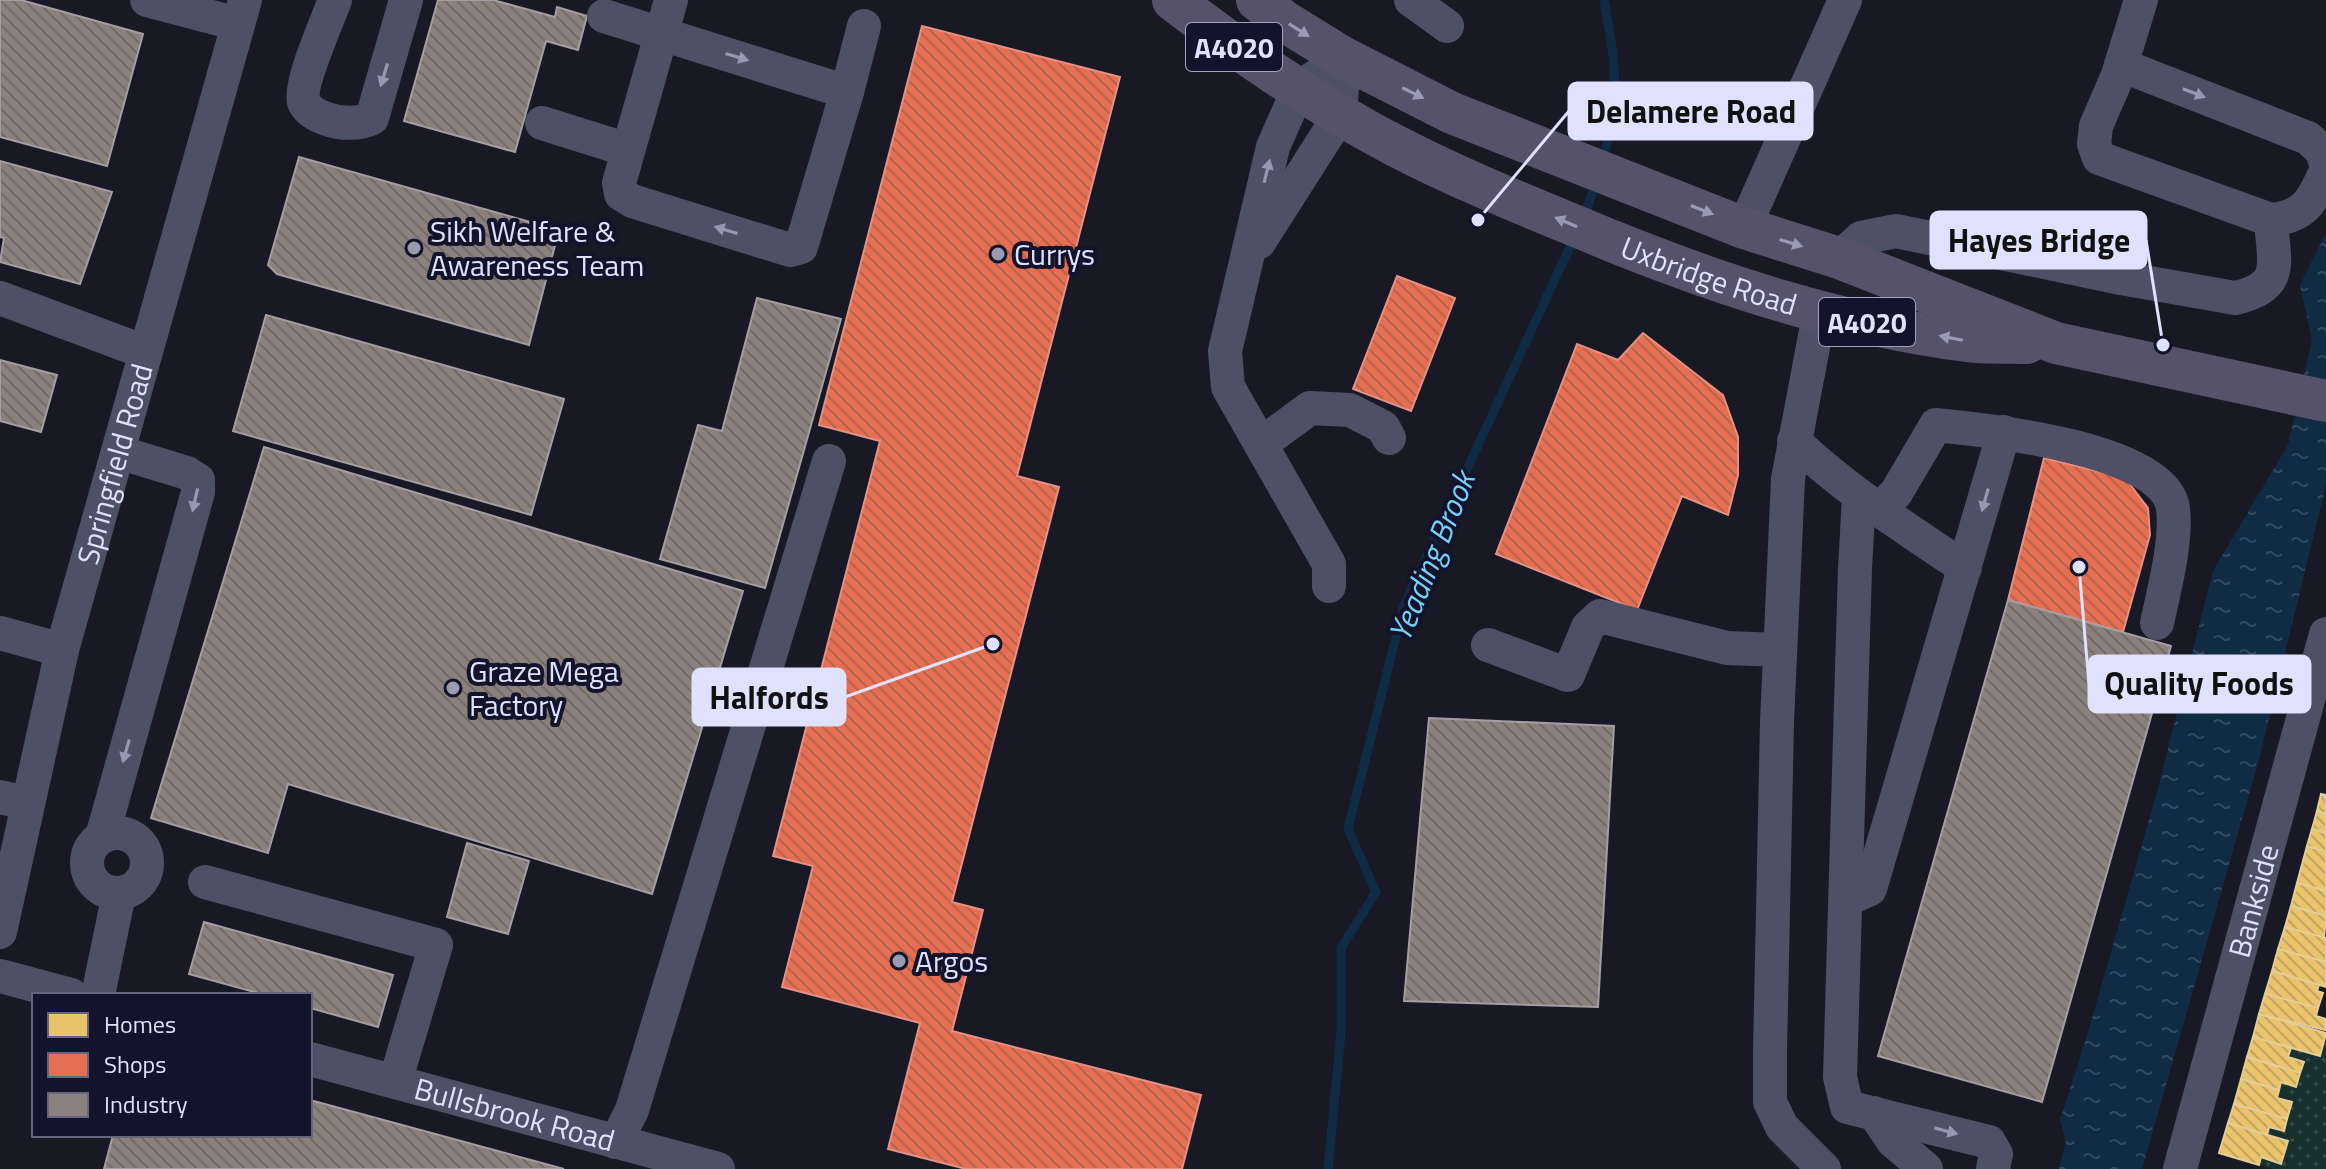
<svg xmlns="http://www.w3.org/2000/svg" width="2326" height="1169" viewBox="0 0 2326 1169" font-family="'Titillium Web',sans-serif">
  <defs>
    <pattern id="grass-dots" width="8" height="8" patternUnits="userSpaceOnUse" patternTransform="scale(2)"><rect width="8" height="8" fill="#16302d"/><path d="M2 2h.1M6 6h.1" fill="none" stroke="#374e4c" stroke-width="1.8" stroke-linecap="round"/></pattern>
    <pattern id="water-ripples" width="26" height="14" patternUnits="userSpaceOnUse" patternTransform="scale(2)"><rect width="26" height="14" fill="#102c45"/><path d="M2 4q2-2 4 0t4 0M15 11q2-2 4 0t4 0" fill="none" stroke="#324a61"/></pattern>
    <pattern id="homes-back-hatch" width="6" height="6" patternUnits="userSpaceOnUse" patternTransform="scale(2)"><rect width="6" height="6" fill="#e9c46a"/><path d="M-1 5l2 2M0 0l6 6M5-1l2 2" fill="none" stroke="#c0a462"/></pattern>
    <pattern id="shops-back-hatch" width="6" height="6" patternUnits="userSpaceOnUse" patternTransform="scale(2)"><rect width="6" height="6" fill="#e76f51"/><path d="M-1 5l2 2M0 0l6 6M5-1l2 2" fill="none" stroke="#b66250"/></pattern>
    <pattern id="industry-back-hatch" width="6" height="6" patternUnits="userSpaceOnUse" patternTransform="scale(2)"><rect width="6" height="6" fill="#8a817c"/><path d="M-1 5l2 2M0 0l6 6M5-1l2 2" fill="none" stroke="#716c6b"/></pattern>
  </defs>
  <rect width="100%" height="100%" fill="#191925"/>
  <path fill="url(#grass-dots)" d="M 2326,1036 L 2326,1169 L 2274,1169 L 2259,1165 L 2261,1157 L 2281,1163 L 2267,1135 L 2269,1127 L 2284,1131 L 2292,1103 L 2277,1098 L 2281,1082 L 2296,1086 L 2303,1062 L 2288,1057 L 2291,1048 L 2320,1056 Z"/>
  <path fill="url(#water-ripples)" d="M 2326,233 L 2326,485 L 2259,759 L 2142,1169 L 2059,1169 L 2066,1141 L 2060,1120 L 2087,1036 L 2156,796 L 2213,571 L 2288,445 L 2312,340 L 2300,285 Z"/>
  <g fill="url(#homes-back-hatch)" stroke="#e6cd96" stroke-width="2">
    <path d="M 2321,794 L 2326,795 L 2326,814 L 2317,811 Z"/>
    <path d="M 2317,811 L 2326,814 L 2326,833 L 2312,829 Z"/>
    <path d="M 2312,829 L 2326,833 L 2326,852 L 2307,846 Z"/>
    <path d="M 2307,846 L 2326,852 L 2326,891 L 2297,883 Z"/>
    <path d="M 2297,883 L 2326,891 L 2326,916 L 2291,906 Z"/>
    <path d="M 2291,906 L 2326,916 L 2324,938 L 2285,927 Z"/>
    <path d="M 2285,927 L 2326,938 L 2326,962 L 2278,949 Z"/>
    <path d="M 2278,949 L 2326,962 L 2326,987 L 2272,971 Z"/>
    <path d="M 2272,971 L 2319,985 L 2317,991 L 2323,993 L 2318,1008 L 2265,994 Z"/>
    <path d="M 2265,994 L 2318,1008 L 2316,1016 L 2326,1019 L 2325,1030 L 2259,1014 Z"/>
    <path d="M 2259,1014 L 2326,1033 L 2320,1056 L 2253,1037 Z"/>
    <path d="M 2253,1037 L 2291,1048 L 2288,1057 L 2304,1062 L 2300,1073 L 2247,1057 Z"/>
    <path d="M 2247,1057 L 2300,1073 L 2296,1087 L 2281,1082 L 2279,1090 L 2241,1079 Z"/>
    <path d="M 2241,1079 L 2279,1090 L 2277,1098 L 2292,1102 L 2287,1119 L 2234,1104 Z"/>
    <path d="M 2234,1104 L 2287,1119 L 2284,1131 L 2269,1127 L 2267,1135 L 2228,1123 Z"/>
    <path d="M 2228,1123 L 2288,1141 L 2281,1164 L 2261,1157 L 2259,1165 L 2219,1153 Z"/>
  </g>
  <g fill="url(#shops-back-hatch)" stroke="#e59185" stroke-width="2">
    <path d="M 922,26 L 1120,77 L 1017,476 L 1059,487 L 952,902 L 983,910 L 952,1031 L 1201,1095 L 1182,1169 L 966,1169 L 888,1149 L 920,1023 L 782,987 L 813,866 L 773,856 L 880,441 L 819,425 Z"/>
    <path d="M 1397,276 L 1455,298 L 1411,411 L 1353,389 Z"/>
    <path d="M 1643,333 L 1723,395 L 1738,437 L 1738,475 L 1728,515 L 1682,496 L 1637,610 L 1496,554 L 1577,344 L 1618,360 Z"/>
    <path d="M 2044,458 L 2125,478 L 2148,508 L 2150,535 L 2123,632 L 2008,600 Z"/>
  </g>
  <g fill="url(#industry-back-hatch)" stroke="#a49ea3" stroke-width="2">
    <path d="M 0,0 L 21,0 L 143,34 L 107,166 L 0,137 Z"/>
    <path d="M 438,0 L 493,0 L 555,17 L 557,7 L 587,16 L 578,50 L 546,41 L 515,152 L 404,121 Z"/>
    <path d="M 299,157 L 559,230 L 529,345 L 277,274 L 268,265 Z"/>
    <path d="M 0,161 L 112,192 L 80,284 L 0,262 L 4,238 L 0,237 Z"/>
    <path d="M 757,298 L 841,319 L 765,588 L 660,559 L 698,425 L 722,431 Z"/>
    <path d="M 266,315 L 564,399 L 531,515 L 233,431 Z"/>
    <path d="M 0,360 L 57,375 L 41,432 L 0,421 Z"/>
    <path d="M 264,447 L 743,591 L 652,894 L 288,784 L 268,853 L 151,818 Z"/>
    <path d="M 2008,600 L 2171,646 L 2042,1102 L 1878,1056 Z"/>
    <path d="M 1429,718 L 1614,726 L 1598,1007 L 1404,1001 Z"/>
    <path d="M 467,843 L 529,861 L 508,934 L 447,917 Z"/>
    <path d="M 204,922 L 393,975 L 378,1027 L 310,1008 L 310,995 L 265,995 L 189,974 Z"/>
    <path d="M 310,1100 L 564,1169 L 104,1169 L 113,1135 L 310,1135 Z"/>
  </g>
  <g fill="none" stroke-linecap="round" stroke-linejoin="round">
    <g stroke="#102c45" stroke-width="9">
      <path d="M 1602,162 C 1621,96 1616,66 1604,0"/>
      <path d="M 1583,219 L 1597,180"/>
      <path d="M 1328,1169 L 1341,1032 L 1341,948 L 1376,892 L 1348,829 L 1404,605 L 1575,236"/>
    </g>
    <g stroke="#4e5165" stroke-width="34">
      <path d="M 147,0 L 238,24"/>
      <path d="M 335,0 C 328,19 298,86 304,102 C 308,112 320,117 330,120 C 342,124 361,124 372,118 L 406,0"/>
      <path d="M 1411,0 L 1447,26"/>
      <path d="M 2141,0 L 2118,75 L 2096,126 L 2094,144 L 2099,158 L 2271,220 C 2306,216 2312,201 2326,171"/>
      <path d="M 604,16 L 847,92 L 801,247 L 790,250 L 632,201 L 621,194 L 619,183 L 671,0"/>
      <path d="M 2121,65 L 2308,138 L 2322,151 L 2326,164"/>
      <path d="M 847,92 L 864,26"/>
      <path d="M 542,123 L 628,150"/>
      <path d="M 1744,228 L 1845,0"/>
      <path d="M 1259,242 L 1340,115 L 1344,58"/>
      <path d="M 1839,258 L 1861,238 L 1896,231 L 2121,278 L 2235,298 C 2287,287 2273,260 2271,220"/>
      <path d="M 0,298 L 145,352"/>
      <path d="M 1794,441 C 1846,490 1905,528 1965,568"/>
      <path d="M 1261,444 L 1310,408 L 1350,410 L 1383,427 L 1389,438"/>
      <path d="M 1859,497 L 1855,568 L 1840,1077 L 1847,1107 L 1989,1142 L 1996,1154 L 1993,1169"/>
      <path d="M 1879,510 L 1896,493 L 1936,425 C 1986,430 2164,448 2173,508 C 2177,542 2164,590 2157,623"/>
      <path d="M 1329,586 L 1329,564 L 1228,387 L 1225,351 L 1273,147 L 1299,88 L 1344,58"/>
      <path d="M 0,633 L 62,650"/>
      <path d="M 1488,645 L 1568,675 L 1588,627 L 1600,616 L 1727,648 L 1780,650"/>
      <path d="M 0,797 L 28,803"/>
      <circle cx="117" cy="863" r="30"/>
      <path d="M 102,837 L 198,492 L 198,480 L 187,473 L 118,452"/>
      <path d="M 205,882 L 436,945 L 395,1082"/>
      <path d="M 1846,900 L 1870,889 L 2004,432"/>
      <path id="s1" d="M 0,932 L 62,650 L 245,0"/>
      <path d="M 0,976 L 71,995"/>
      <path d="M 98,995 L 119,894"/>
      <path id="s2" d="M 310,1059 L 718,1169"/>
      <path d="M 1874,1113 L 1893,1141 L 1926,1169"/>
      <path d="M 616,1142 L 632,1110 L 829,461"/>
      <path d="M 1824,1169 L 1782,1127 L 1770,1102 L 1770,1052 L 1777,722 L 1788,479 L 1816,331 L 1825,314"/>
      <path id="s3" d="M 2180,1169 L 2326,634"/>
    </g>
    <g stroke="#55526a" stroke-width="42">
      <path id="s4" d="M 1173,0 C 1243,54 1317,105 1396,146 C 1465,182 1540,211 1612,241 C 1726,287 1844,325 1967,341 C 1986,344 2007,342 2027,343"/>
      <path d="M 1257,0 L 1284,21 L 1344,58 L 1452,113 L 1744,228 L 1839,258 L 2056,343 L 2326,401"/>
    </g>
  </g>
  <defs><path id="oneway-solid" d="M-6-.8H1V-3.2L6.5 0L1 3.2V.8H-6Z" transform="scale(2)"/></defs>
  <g fill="#9a9ab4">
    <use href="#oneway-solid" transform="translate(1299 30) rotate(32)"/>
    <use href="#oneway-solid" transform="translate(1413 93) rotate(26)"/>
    <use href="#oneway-solid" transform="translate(1702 210) rotate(22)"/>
    <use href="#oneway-solid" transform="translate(1566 222) rotate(-157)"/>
    <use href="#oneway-solid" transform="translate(1791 243) rotate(17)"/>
    <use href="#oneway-solid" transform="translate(1951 338) rotate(-169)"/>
  </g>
  <g fill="#9699b1">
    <use href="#oneway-solid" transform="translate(737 57) rotate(17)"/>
    <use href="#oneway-solid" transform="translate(384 75) rotate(107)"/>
    <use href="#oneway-solid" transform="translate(2194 93) rotate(21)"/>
    <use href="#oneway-solid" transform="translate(1267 171) rotate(-76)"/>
    <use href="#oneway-solid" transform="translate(726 230) rotate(-163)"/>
    <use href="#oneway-solid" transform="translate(195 500) rotate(103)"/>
    <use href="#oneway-solid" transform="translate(1985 500) rotate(106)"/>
    <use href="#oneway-solid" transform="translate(126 751) rotate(106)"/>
    <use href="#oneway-solid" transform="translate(1946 1131) rotate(15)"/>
  </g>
  <g fill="#9a9bb1" stroke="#13132b" stroke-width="3">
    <circle cx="414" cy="248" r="8"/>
    <circle cx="998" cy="254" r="8"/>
    <circle cx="453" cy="688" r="8"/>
    <circle cx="899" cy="961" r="8"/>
  </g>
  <g text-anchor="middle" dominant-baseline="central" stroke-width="8" stroke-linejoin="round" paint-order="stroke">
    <g fill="#13132b" stroke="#a2a3be" stroke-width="2">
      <rect x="1186" y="23" width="96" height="48" rx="6"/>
      <rect x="1819" y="298" width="96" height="48" rx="6"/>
    </g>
    <g font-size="28" font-weight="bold" fill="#dfe1fd">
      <text x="1234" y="47">A4020</text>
      <text x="1867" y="322">A4020</text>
    </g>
    <g font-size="30" fill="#dfe1fd" stroke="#13132b" text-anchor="start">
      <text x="430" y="231">Sikh Welfare &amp;<tspan x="430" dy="34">Awareness Team</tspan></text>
      <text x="1014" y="254">Currys</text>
      <text x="469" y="671">Graze Mega<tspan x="469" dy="34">Factory</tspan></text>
      <text x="915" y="961">Argos</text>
    </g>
    <g font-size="30" fill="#dfe1fd" stroke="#13132b">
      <text stroke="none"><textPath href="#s4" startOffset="606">Uxbridge Road</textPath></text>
      <text stroke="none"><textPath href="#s1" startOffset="482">Springfield Road</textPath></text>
      <text stroke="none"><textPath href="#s3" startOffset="278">Bankside</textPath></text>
      <text stroke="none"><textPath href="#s2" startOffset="212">Bullsbrook Road</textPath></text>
    </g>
    <g font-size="32" font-style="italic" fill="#74d2f6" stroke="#13132b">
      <text transform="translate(1431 556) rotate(-68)">Yeading Brook</text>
    </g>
  </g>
  <path fill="none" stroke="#dfe1fd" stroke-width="3" d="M1478 220L1569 111M2163 345L2146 240M2079 567L2089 684M993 644L845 697"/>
  <g fill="#dfe1fd" stroke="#13132b" stroke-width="3">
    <circle cx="1478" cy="220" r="8"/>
    <circle cx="2163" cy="345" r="8"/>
    <circle cx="2079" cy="567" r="8"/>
    <circle cx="993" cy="644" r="8"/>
  </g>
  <g fill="#dfe1fd" stroke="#dfe1fd" stroke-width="3">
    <rect x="1569" y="83" width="243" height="56" rx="8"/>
    <rect x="1931" y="212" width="215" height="56" rx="8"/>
    <rect x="2089" y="656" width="221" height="56" rx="8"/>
    <rect x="693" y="669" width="152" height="56" rx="8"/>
  </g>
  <g font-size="32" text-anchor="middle" font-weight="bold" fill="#111">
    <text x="1691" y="123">Delamere Road</text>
    <text x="2039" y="252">Hayes Bridge</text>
    <text x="2199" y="695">Quality Foods</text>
    <text x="769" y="709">Halfords</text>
  </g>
  <rect x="32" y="993" width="280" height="144" fill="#13132b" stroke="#65657f" stroke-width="2"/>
  <rect x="48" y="1013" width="40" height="24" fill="#e9c46a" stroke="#65657f" stroke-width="2"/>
  <text x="104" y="1033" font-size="24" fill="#dfe1fd">Homes</text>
  <rect x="48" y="1053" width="40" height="24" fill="#e76f51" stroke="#65657f" stroke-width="2"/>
  <text x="104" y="1073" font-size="24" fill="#dfe1fd">Shops</text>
  <rect x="48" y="1093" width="40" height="24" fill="#8a817c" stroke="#65657f" stroke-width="2"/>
  <text x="104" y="1113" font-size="24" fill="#dfe1fd">Industry</text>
</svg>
